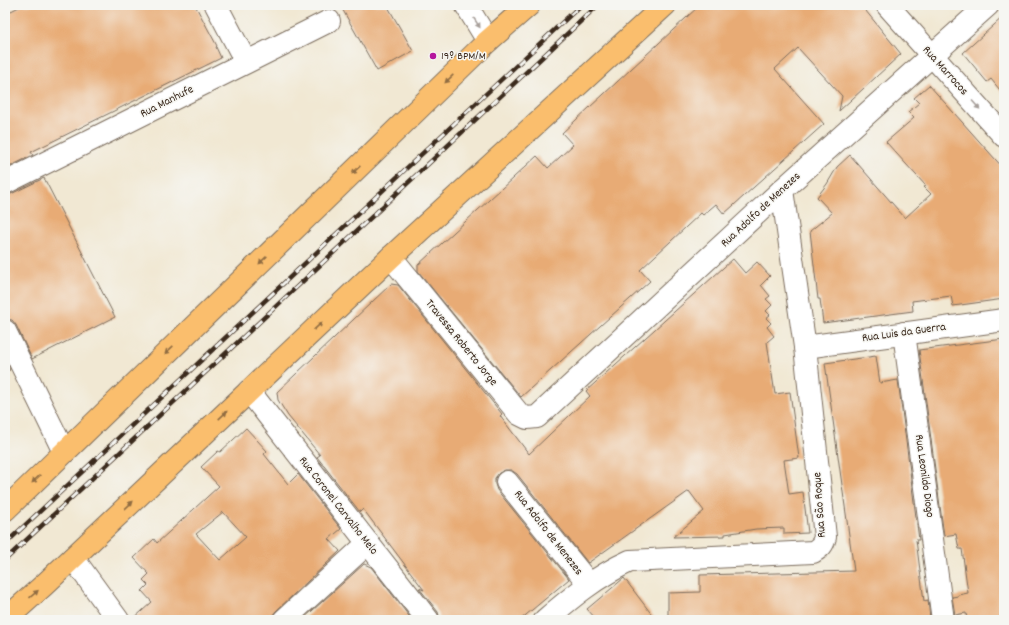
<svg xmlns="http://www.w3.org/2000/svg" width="1009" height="625" viewBox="0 0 1009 625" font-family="Dekko,sans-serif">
  <rect width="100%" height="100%" fill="#f6f6f2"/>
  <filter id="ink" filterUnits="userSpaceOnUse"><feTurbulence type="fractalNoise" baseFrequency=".025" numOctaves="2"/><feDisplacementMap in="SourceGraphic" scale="8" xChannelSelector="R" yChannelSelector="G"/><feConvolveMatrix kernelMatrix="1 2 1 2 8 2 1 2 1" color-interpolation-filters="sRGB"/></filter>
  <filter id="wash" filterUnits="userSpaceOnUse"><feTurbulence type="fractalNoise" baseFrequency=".012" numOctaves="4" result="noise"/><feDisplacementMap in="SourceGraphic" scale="16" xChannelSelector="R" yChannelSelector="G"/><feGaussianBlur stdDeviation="0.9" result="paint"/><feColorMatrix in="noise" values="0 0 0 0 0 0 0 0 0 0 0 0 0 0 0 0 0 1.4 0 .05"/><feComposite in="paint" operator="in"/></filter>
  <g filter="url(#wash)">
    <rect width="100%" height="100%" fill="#f1e8d3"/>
    <g id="blocks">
      <g fill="#e8ab75" fill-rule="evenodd">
        <path d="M 23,5 L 195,5 L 217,46 L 216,47 L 221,58 L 31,152 L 33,155 L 5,169 L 5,14 Z"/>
        <path d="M 340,5 L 387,5 L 413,51 L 377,71 Z"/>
        <path d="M 700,5 L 861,5 L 901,54 L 839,111 L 842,96 L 798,48 L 775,69 L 824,124 L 724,214 L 716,204 L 703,215 L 701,213 L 640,270 L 650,281 L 521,397 L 418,271 L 418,265 L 537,156 L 548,168 L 573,145 L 562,133 Z"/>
        <path d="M 1004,16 L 1004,95 L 991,79 L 987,82 L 963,53 Z"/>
        <path d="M 929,85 L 1004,169 L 1004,299 L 953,306 L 951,296 L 912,301 L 913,311 L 823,323 L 820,299 L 818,299 L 810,231 L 832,213 L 817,197 L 827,184 L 837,167 L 850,155 L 905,218 L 931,194 L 924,187 L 926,186 L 886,142 L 914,118 L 908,112 L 919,103 L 914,98 Z"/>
        <path d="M 44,178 L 115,317 L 32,359 L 16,325 L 12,320 L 5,319 L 5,195 L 11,194 Z"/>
        <path d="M 733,259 L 745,273 L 757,262 L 770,276 L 761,285 L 770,296 L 766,299 L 772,305 L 766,311 L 770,315 L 766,318 L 771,323 L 767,327 L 774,336 L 767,342 L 775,394 L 790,392 L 799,458 L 784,460 L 789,494 L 803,492 L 808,533 L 784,534 L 784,528 L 756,529 L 725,534 L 725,536 L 673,537 L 704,511 L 689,491 L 588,563 L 517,474 L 511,470 L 505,470 L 499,473 L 495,478 L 495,484 L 497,490 L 569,579 L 520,620 L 440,620 L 438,612 L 419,588 L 424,590 L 363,509 L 360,512 L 317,457 L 320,455 L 288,416 L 278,400 L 277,392 L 391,284 L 398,285 L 502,414 L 500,416 L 529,454 L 590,396 L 586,391 Z"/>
        <path d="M 1004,339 L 1004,620 L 967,620 L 966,613 L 955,615 L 952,597 L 958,596 L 958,595 L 968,593 L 962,549 L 959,549 L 956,534 L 944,536 L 919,350 Z"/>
        <path d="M 876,356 L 880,383 L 898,380 L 919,540 L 916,540 L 924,601 L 928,600 L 930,618 L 927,618 L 927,620 L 668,620 L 668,593 L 700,592 L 700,575 L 854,571 L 825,363 Z"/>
        <path d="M 5,360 L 10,370 L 5,372 Z"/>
        <path d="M 246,428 L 267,451 L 264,454 L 288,484 L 298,474 L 341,529 L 329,539 L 340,551 L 276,611 L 272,616 L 272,620 L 132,620 L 152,602 L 142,591 L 148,585 L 143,580 L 149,574 L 134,558 L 154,539 L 157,543 L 219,486 L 201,467 L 218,451 L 220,452 ZM 223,512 L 246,537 L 220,560 L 196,534 Z"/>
        <path d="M 364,564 L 371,567 L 412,620 L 302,620 Z"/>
        <path d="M 624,578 L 656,620 L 597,620 L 587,609 Z"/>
      </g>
    </g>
  </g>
  <g filter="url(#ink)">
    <use href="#blocks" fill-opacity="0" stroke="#7b6c5d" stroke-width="1"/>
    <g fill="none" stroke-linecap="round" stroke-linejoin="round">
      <defs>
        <g id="minor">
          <path d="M 216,5 L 246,62"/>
          <path d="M 466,5 L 488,41"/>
          <path d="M 887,5 L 1004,136"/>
          <path d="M 5,183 L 329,21"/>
          <path d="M 391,257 L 519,414 L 527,418 L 537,417 L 782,190 L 988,5"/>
          <path d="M 5,331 L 64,452"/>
          <path d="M 904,333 L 943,620"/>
          <path d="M 805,347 L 1004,320"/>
          <path d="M 249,391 L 428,620"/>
          <path d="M 507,482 L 589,584"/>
          <path d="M 73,558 L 118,620"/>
          <path d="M 284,620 L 368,543"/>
          <path d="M 545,620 C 572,597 597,576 630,561 L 813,552 C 820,548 823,545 825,537 L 805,347 L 782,190"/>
        </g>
        <g id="major">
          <path d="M 5,510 L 488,41 L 529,5"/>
          <path d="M 5,620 L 44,585 L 391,257 L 665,5"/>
        </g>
      </defs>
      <use href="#minor" stroke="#7b6c5d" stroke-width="24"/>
      <use href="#major" stroke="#7b6c5d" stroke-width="24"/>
      <use href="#minor" stroke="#fff" stroke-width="22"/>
      <use href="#major" stroke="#fabe6d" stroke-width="22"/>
      <defs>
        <g id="rail">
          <path d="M 5,544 L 581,5"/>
          <path d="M 5,560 L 598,5"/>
        </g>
      </defs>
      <use href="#rail" stroke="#3b2a1e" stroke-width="4.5"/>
      <use href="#rail" stroke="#f6f6f2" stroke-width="3" stroke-dasharray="9" stroke-linecap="butt"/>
    </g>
    <defs><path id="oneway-solid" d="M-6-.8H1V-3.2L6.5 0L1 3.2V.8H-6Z"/></defs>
    <g fill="#a79f9a">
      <use href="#oneway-solid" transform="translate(477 23) rotate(57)"/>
      <use href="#oneway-solid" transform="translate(976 105) rotate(48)"/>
    </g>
    <g fill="#916d42">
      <use href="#oneway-solid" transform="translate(449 79) rotate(136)"/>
      <use href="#oneway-solid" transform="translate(356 170) rotate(136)"/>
      <use href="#oneway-solid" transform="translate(263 260) rotate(136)"/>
      <use href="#oneway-solid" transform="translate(318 326) rotate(-43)"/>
      <use href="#oneway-solid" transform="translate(169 350) rotate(136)"/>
      <use href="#oneway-solid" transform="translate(223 415) rotate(-44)"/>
      <use href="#oneway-solid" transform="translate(36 479) rotate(136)"/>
      <use href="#oneway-solid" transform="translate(129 505) rotate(-43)"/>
      <use href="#oneway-solid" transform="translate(34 594) rotate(-41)"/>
    </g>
  </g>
  <circle fill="#b5179e" stroke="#f6f6f2" stroke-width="1.5" cx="433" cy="56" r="4"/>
  <g text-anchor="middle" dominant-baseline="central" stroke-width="3" stroke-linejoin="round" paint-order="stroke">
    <g font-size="12" fill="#3b2a1e" stroke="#f6f6f2" text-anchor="start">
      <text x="441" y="56">19º BPM/M</text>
    </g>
    <g font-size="12" fill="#3b2a1e" stroke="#f6f6f2">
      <text transform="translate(945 71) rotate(48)">Rua Marrocos</text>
      <text transform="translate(167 102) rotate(-27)">Rua Manhufe</text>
      <text transform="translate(761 210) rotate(-43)">Rua Adolfo de Menezes</text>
      <text transform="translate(904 333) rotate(-8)">Rua Luis da Guerra</text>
      <text transform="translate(461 343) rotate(51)">Travessa Roberto Jorge</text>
      <text transform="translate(924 476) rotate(82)">Rua Leonildo Diogo</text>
      <text transform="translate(820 505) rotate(-94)">Rua São Roque</text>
      <text transform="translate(338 506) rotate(52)">Rua Coronel Carvalho Melo</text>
      <text transform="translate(548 533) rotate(52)">Rua Adolfo de Menezes</text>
    </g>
  </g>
  <rect width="1009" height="625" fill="none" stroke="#f6f6f2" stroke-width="20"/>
</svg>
